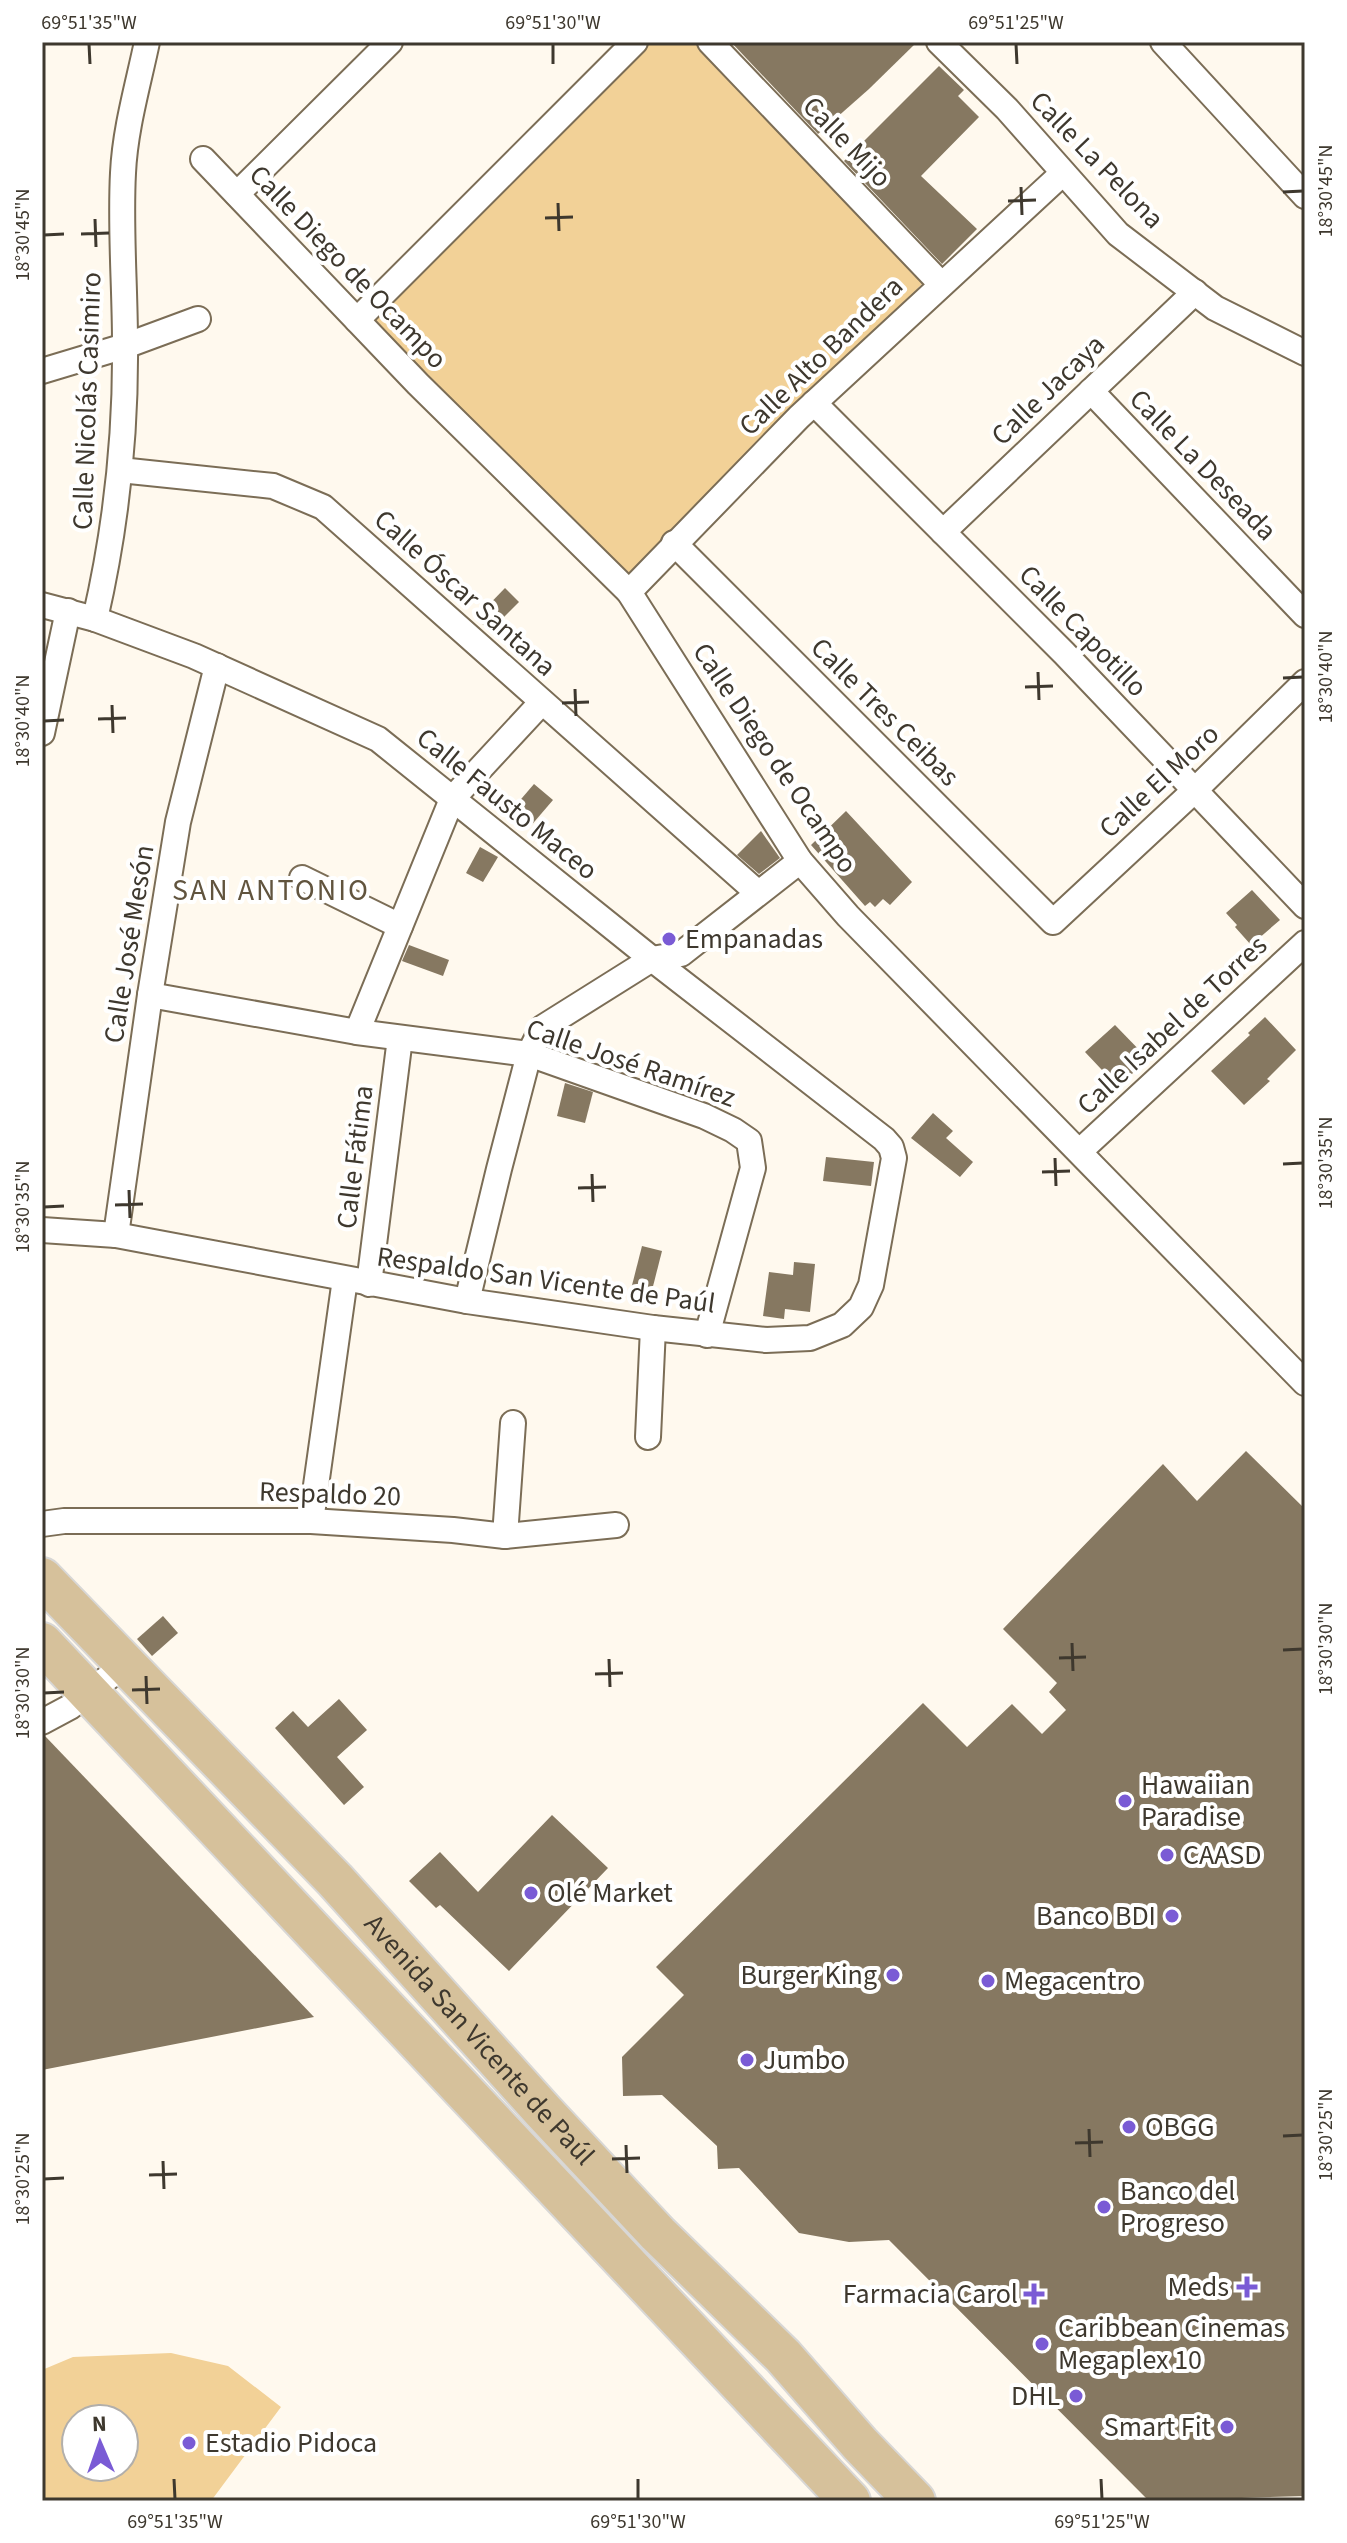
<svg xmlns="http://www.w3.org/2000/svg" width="1347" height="2543" viewBox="0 0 1347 2543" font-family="'Source Sans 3',sans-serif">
  <rect width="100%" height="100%" fill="#fff9ee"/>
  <g fill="#f2d197" fill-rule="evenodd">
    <path d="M 651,42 L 695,42 L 923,283 L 631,582 L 369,317 Z"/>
    <path d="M 171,2353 L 228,2366 L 281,2407 L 211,2501 L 42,2501 L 42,2370 L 73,2357 ZM 124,2419 L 124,2467 L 76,2467 L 76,2419 Z"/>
  </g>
  <g fill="#867861">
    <path d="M 731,42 L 917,42 L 869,89 L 818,134 Z"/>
    <path d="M 939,66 L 964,90 L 958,96 L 979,117 L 921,176 L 977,229 L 942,264 L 844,161 Z"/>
    <path d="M 505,588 L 519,602 L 490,631 L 476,618 Z"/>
    <path d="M 534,784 L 553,800 L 529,828 L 510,812 Z"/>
    <path d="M 846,811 L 912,882 L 890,905 L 883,899 L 875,907 L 870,902 L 865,906 L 811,845 Z"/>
    <path d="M 761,831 L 780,858 L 759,874 L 737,855 Z"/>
    <path d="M 480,847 L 498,857 L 483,882 L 466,873 Z"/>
    <path d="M 1252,890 L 1280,920 L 1251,945 L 1235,927 L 1237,925 L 1226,913 Z"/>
    <path d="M 409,945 L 449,960 L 443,976 L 402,961 Z"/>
    <path d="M 1265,1017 L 1296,1050 L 1267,1079 L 1270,1081 L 1244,1105 L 1211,1071 L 1250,1035 L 1248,1033 Z"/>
    <path d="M 1115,1025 L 1148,1059 L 1118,1087 L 1085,1052 Z"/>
    <path d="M 565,1083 L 593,1092 L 585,1123 L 557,1116 Z"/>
    <path d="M 933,1113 L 953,1131 L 946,1138 L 973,1162 L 960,1177 L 911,1138 Z"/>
    <path d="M 826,1157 L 874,1162 L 871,1186 L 823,1181 Z"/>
    <path d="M 642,1246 L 662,1251 L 648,1306 L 628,1301 Z"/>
    <path d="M 794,1262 L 815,1264 L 810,1312 L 785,1309 L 784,1319 L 763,1316 L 769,1272 L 793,1275 Z"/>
    <path d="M 1246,1451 L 1305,1509 L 1305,2496 L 1149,2501 L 889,2240 L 849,2242 L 799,2233 L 739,2168 L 718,2169 L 717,2146 L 662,2095 L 623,2096 L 622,2057 L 684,1995 L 656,1967 L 923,1703 L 967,1747 L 1012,1704 L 1042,1734 L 1066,1710 L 1049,1692 L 1057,1683 L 1003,1629 L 1163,1464 L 1197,1501 Z"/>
    <path d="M 163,1616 L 178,1633 L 152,1656 L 137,1639 Z"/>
    <path d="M 339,1699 L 367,1730 L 337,1757 L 364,1787 L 344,1805 L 275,1728 L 293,1711 L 308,1727 Z"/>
    <path d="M 45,1736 L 314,2017 L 42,2070 L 42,1737 Z"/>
    <path d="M 552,1815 L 608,1868 L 509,1971 L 440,1905 L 436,1908 L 409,1881 L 440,1852 L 478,1892 Z"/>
  </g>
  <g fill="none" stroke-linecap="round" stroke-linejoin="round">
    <defs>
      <g id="minor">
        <path d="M 710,42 L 941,284"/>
        <path d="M 939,42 L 1007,109 L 1118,234 L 1215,308 L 1305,353"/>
        <path d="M 1163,42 L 1305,196"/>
        <path d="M 203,159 L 418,384 L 629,592 L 800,861 L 848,916 L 1305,1383"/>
        <path d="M 237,194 L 390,42"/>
        <path d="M 357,320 L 635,42"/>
        <path d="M 42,371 L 125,346 L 198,319"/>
        <path d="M 1091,391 L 1305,615"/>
        <path d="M 814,403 L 1064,653 L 1305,906"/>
        <path d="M 120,470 L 273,486 L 323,507 L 758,893"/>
        <path d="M 943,532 L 1195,292"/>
        <path d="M 674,543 L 1053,922 L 1195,790 L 1305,682"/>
        <path d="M 629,592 L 799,417 L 1063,173"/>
        <path d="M 42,605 L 95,619 L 194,656 L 378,739 L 652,959 L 884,1139 L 891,1147 L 894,1158 L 871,1285 L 861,1307 L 842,1325 L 810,1338 L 766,1340 L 653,1328 L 467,1301 L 116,1235 L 42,1230"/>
        <path d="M 95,619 C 116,528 126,437 125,343 C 125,286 120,229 123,173 C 125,129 138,85 147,42"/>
        <path d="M 42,733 L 68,611"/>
        <path d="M 302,878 L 400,926"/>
        <path d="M 150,995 L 357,1032 L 529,1054 L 704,1116 L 733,1130 L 749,1141 L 753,1168 L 707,1335"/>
        <path d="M 357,1032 L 452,799 L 542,702"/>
        <path d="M 1080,1151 L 1305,943"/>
        <path d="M 116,1235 L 150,995 L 178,822 L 217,666"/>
        <path d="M 369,1284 L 400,1038"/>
        <path d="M 467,1301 L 499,1169 L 529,1054 L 542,1028 L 652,959 L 681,954 L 800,861"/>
        <path d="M 648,1437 L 653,1328"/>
        <path d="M 311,1521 L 345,1279"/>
        <path d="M 42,1524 L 64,1521 L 311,1521 L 453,1530 L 505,1536 L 616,1525"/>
        <path d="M 505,1536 L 513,1423"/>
        <path d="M 42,1722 L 70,1707 L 127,1663"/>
      </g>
      <g id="primary">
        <path id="s1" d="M 42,1578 L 335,1880 L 543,2111 L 658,2234 L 783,2356 L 860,2444 L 915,2501"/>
        <path d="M 42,1643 L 850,2501"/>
      </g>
    </defs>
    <use href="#minor" stroke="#7b6d56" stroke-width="28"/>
    <use href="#primary" stroke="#d8d7d5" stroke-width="44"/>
    <use href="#minor" stroke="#fff" stroke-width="24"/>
    <use href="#primary" stroke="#d6c19b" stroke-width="40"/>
  </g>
  <path fill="none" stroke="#3e382e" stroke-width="3" d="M 89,44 L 90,64M 553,44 L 553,64M 1016,44 L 1017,64M 1021,187 L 1022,215M 1283,192 L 1303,191M 1008,201 L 1036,200M 558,203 L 559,231M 545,218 L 573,217M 95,219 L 96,247M 81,234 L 109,233M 44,235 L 64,234M 1038,672 L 1039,700M 1283,678 L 1303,677M 1025,687 L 1053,686M 575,689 L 576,716M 562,703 L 589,702M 112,705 L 113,733M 98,719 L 126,718M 44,721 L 64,720M 1055,1158 L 1056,1186M 1283,1164 L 1303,1163M 1042,1172 L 1070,1171M 592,1174 L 593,1202M 578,1188 L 606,1187M 129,1190 L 130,1218M 115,1205 L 143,1204M 44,1207 L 64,1206M 1072,1643 L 1073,1671M 1283,1650 L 1303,1649M 1059,1658 L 1086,1657M 609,1659 L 610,1687M 595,1674 L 623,1673M 146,1676 L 147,1704M 132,1690 L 160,1689M 44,1693 L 64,1692M 1089,2129 L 1090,2157M 1283,2136 L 1303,2135M 1075,2143 L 1103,2142M 626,2145 L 627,2173M 612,2159 L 640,2158M 163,2161 L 164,2189M 149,2175 L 177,2174M 44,2179 L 64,2178M 174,2479 L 175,2499M 638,2479 L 638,2499M 1101,2479 L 1102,2499"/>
  <g fill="#7a5bd5" stroke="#fff" stroke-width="3">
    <circle cx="669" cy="939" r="8"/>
    <circle cx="1125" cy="1801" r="8"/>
    <circle cx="1167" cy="1855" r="8"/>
    <circle cx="531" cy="1893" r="8"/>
    <circle cx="1172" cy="1916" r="8"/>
    <circle cx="893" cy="1975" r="8"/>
    <circle cx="988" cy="1981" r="8"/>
    <circle cx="747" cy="2060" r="8"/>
    <circle cx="1129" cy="2127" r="8"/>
    <circle cx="1104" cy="2207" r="8"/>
    <path d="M1243 2275h8v8h8v8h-8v8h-8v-8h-8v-8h8z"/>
    <path d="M1030 2282h8v8h8v8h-8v8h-8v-8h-8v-8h8z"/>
    <circle cx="1042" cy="2344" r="8"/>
    <circle cx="1076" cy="2396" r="8"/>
    <circle cx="1227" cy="2427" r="8"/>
    <circle cx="189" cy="2443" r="8"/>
  </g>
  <g text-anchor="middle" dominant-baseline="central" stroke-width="8" stroke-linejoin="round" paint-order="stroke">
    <g font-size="28" fill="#3e382e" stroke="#fff">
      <text transform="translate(847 142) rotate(46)">Calle Mijo</text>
      <text transform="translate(1097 160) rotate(46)">Calle La Pelona</text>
      <text transform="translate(348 267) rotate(46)">Calle Diego de Ocampo</text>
      <text transform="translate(821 356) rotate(-44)">Calle Alto Bandera</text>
      <text transform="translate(1048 390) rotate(-44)">Calle Jacaya</text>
      <text transform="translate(87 401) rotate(-88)">Calle Nicolás Casimiro</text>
      <text transform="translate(1203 465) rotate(46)">Calle La Deseada</text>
      <text transform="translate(465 593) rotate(42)">Calle Óscar Santana</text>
      <text transform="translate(1083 631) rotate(46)">Calle Capotillo</text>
      <text transform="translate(885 712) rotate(45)">Calle Tres Ceibas</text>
      <text transform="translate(775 758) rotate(56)">Calle Diego de Ocampo</text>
      <text transform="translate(1159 781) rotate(-43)">Calle El Moro</text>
      <text transform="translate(507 804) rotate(39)">Calle Fausto Maceo</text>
      <text transform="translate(129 944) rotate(-81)">Calle José Mesón</text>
      <text transform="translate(1172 1025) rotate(-43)">Calle Isabel de Torres</text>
      <text transform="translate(631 1063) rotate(19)">Calle José Ramírez</text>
      <text transform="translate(355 1157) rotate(-83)">Calle Fátima</text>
      <text transform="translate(546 1280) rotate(8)">Respaldo San Vicente de Paúl</text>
      <text transform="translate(330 1494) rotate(2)">Respaldo 20</text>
      <text stroke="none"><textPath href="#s1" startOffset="636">Avenida San Vicente de Paúl</textPath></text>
    </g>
    <g font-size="28" fill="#3e382e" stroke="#fff" text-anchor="start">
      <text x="685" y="939">Empanadas</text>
      <text x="1141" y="1785">Hawaiian<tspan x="1141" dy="32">Paradise</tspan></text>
      <text x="1183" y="1855">CAASD</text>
      <text x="547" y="1893">Olé Market</text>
      <text x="1156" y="1916" text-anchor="end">Banco BDI</text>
      <text x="877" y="1975" text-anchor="end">Burger King</text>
      <text x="1004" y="1981">Megacentro</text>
      <text x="763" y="2060">Jumbo</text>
      <text x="1145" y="2127">OBGG</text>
      <text x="1120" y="2191">Banco del<tspan x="1120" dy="32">Progreso</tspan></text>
      <text x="1229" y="2287" text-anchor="end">Meds</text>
      <text x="1018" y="2294" text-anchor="end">Farmacia Carol</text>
      <text x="1058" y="2328">Caribbean Cinemas<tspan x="1058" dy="32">Megaplex 10</tspan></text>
      <text x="1060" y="2396" text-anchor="end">DHL</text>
      <text x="1211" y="2427" text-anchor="end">Smart Fit</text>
      <text x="205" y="2443">Estadio Pidoca</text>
    </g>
    <g font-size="30" letter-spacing="2" fill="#61543e" stroke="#fff">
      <text x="271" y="890">SAN ANTONIO</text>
    </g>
  </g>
  <rect width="1347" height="2543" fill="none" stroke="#ffffff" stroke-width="88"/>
  <g transform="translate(100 2443) rotate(358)"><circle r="38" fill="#ffffff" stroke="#b2afab" stroke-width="2"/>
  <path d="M0-6L14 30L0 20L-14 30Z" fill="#7a5bd5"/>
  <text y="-12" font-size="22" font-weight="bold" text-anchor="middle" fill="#3e382e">N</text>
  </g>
  <rect x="44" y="44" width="1259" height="2455" fill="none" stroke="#3e382e" stroke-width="3"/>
  <g font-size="20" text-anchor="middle" fill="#3e382e">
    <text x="89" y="29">69°51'35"W</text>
    <text x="553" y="29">69°51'30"W</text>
    <text x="1016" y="29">69°51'25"W</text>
    <text transform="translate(1325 191) rotate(-90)" y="7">18°30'45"N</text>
    <text transform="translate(22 235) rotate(-90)" y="7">18°30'45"N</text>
    <text transform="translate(1325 677) rotate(-90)" y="7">18°30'40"N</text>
    <text transform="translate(22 721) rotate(-90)" y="7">18°30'40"N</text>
    <text transform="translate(1325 1163) rotate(-90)" y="7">18°30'35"N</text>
    <text transform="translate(22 1207) rotate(-90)" y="7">18°30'35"N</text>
    <text transform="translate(1325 1649) rotate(-90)" y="7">18°30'30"N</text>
    <text transform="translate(22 1693) rotate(-90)" y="7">18°30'30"N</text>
    <text transform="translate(1325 2135) rotate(-90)" y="7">18°30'25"N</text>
    <text transform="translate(22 2179) rotate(-90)" y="7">18°30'25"N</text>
    <text x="175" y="2528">69°51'35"W</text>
    <text x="638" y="2528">69°51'30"W</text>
    <text x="1102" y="2528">69°51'25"W</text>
  </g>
</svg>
